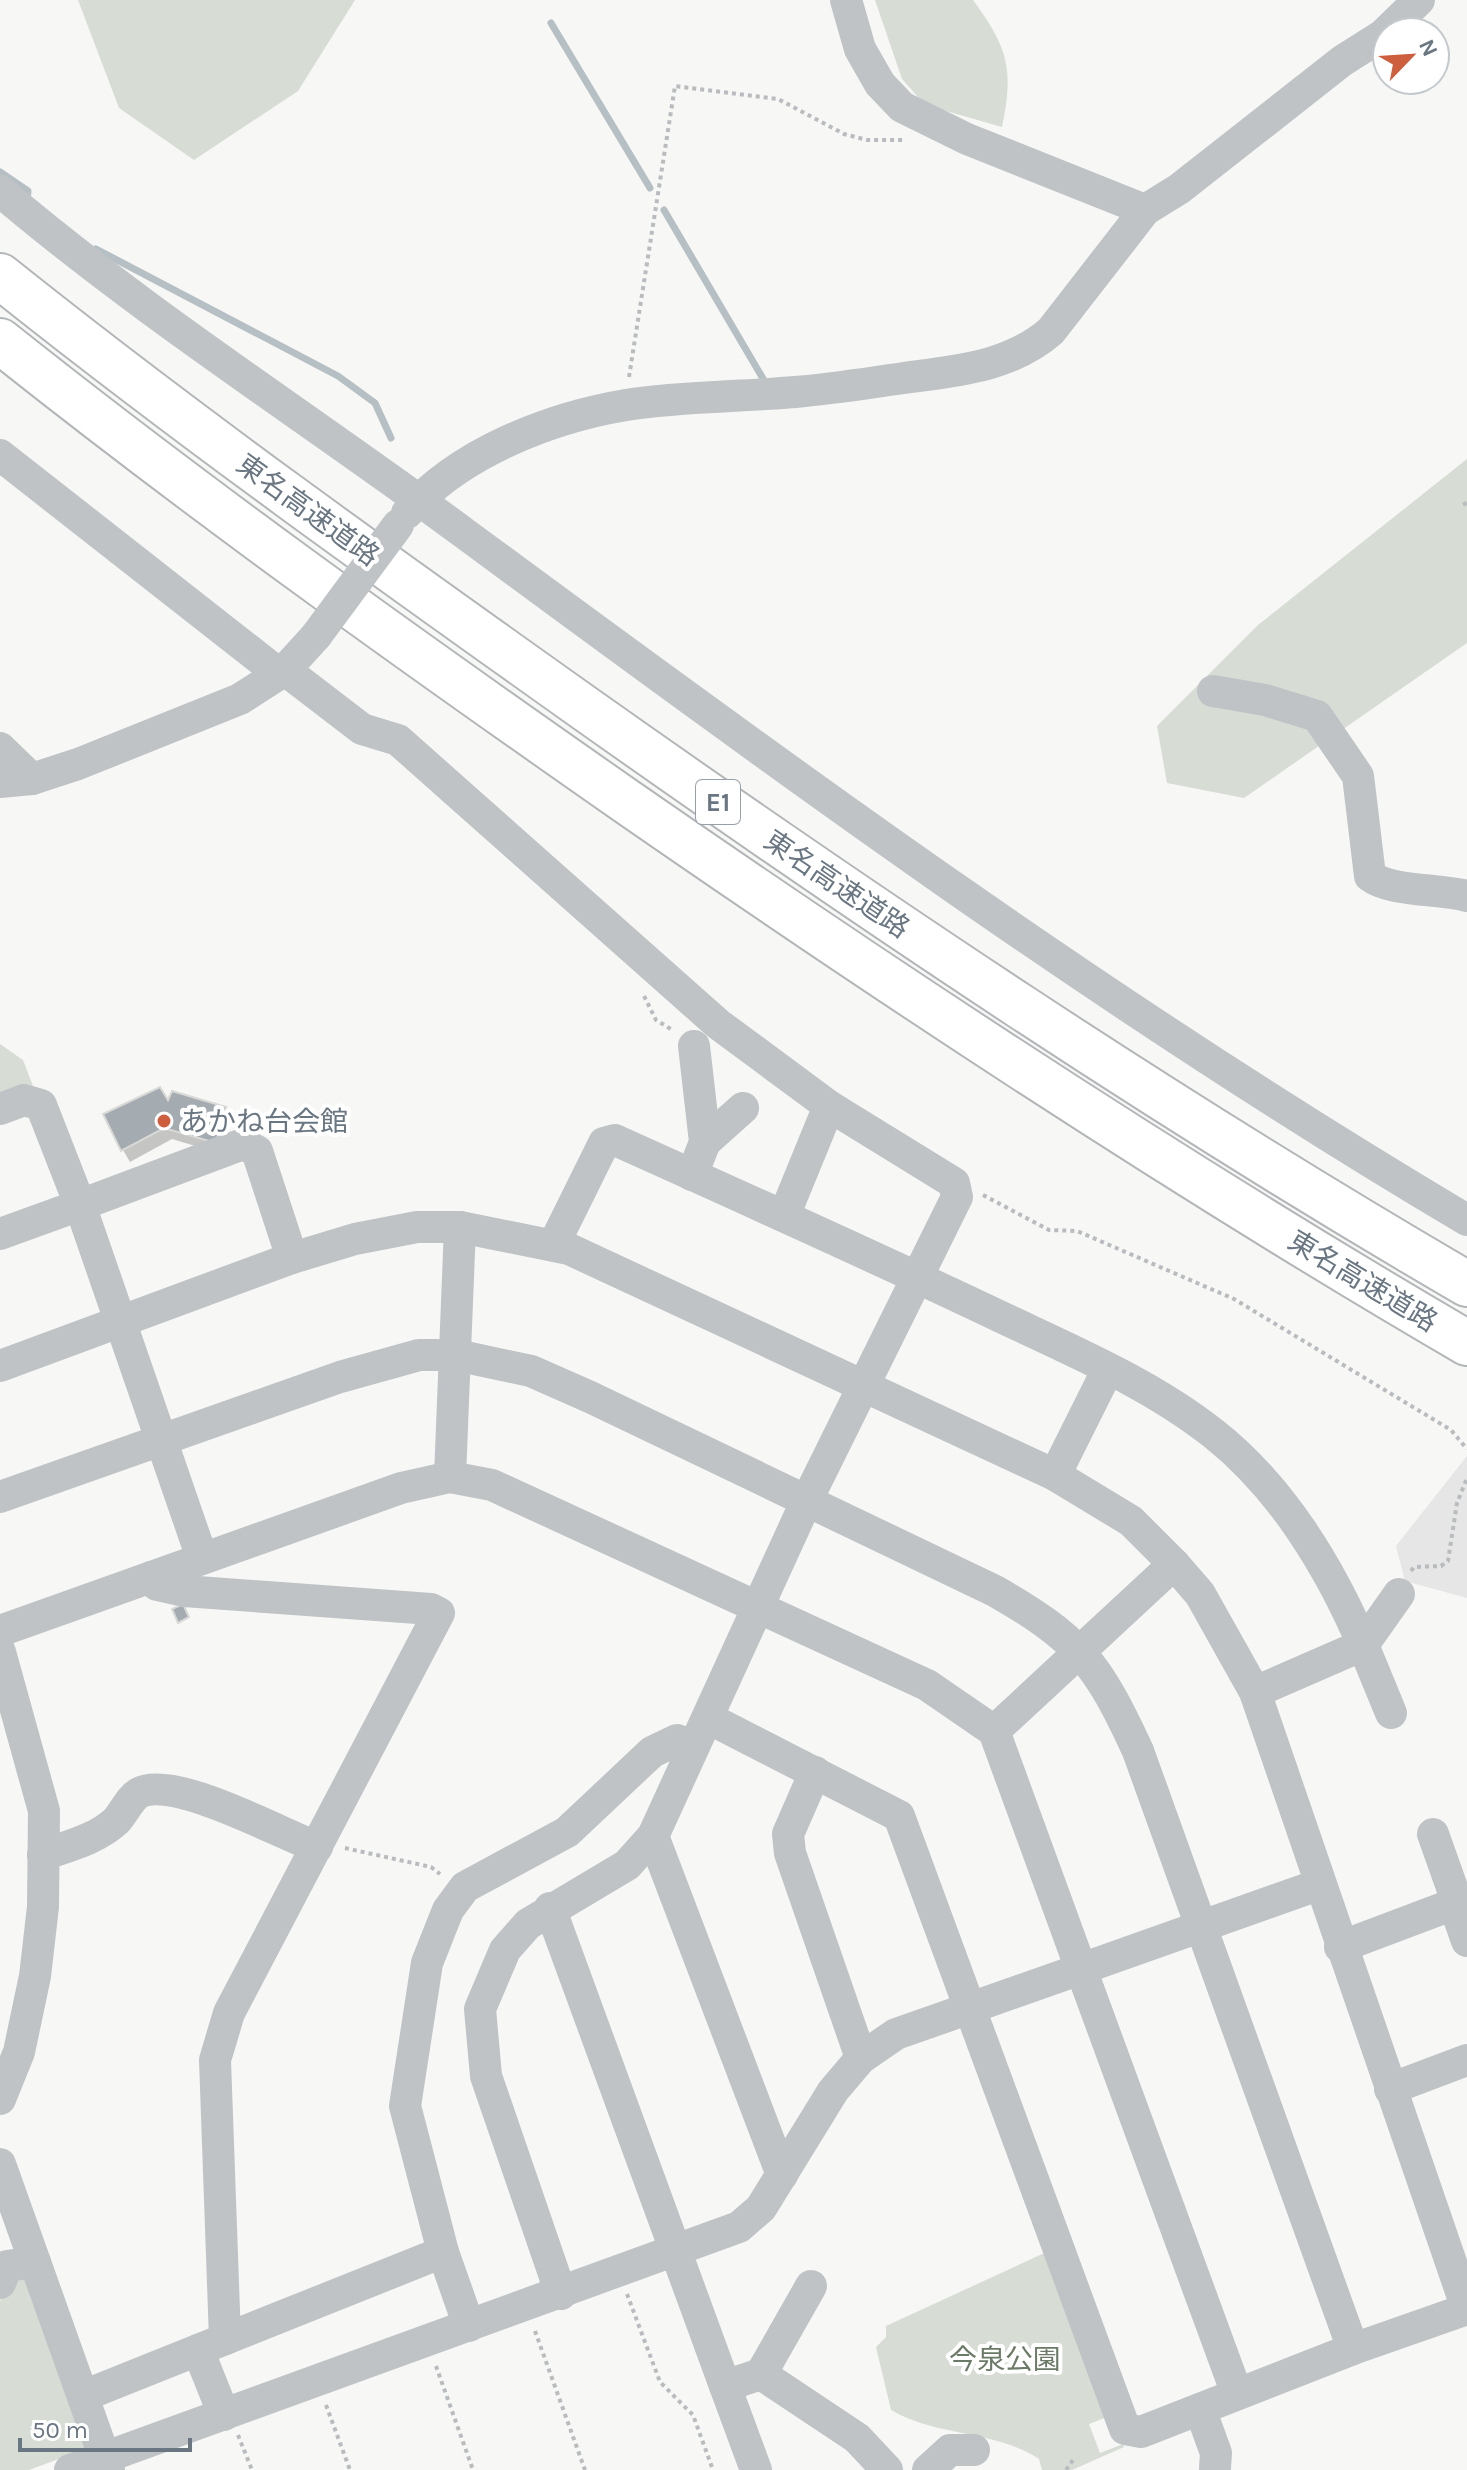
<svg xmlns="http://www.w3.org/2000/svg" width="1467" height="2470" viewBox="0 0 1467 2470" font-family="Karla,'Noto Sans JP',sans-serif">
  <rect width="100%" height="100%" fill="#f7f7f5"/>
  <path fill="#e5e6e5" d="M 1467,1456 L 1467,1598 L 1405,1581 L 1396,1546 Z"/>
  <g fill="#d7dcd5">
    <path d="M 78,0 L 355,0 L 298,91 L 194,160 L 119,108 Z"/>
    <path d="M 875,0 L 973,0 C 1008,48 1014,69 1002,127 L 925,105 L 902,79 Z"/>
    <path d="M 1467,459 L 1467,643 L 1244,798 L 1167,783 L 1157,726 L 1258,625 Z"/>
    <path d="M 0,1044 L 23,1060 L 33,1086 L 0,1098 Z"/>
    <path d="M 1051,2250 L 1112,2415 L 1089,2424 L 1100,2453 L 1123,2444 L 1124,2447 L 1072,2470 L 1042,2470 L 1039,2459 C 995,2430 937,2437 891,2410 L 876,2347 L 886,2337 L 886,2326 Z"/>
    <path d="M 23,2273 L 91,2447 L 29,2470 L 0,2470 L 0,2301 L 10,2279 Z"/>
  </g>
  <path fill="#0003" d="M 168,1104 L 224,1109 L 231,1121 L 222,1154 L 172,1139 L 130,1162 L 123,1150 Z"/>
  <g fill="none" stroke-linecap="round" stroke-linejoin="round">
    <g stroke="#b6c0c4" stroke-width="7">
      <path d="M 551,23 L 650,188"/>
      <path d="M 0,172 L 28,191 L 27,202"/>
      <path d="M 664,210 L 765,382"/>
      <path d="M 96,249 L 338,376 L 375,403 L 391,438"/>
    </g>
  </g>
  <g fill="#a5acb1" stroke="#d9d9d7" stroke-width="2">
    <path d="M 160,1087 L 168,1100 L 172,1091 L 226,1107 L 216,1143 L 164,1128 L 121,1151 L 103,1114 Z"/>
    <path d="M 183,1604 L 189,1617 L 178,1623 L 172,1609 Z"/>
  </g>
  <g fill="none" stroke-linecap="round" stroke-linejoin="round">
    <defs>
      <g id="highway">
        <path d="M 0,276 C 189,427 386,567 583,707 C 870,910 1163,1107 1467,1284"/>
        <path d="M 0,341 C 202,502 414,653 626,801 C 900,991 1179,1175 1467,1343"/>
      </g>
    </defs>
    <use href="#highway" stroke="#b3b6b9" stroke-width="48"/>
    <g stroke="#b9bcbe" stroke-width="4" stroke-dasharray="4 4" stroke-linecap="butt">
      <path d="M 629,377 L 675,86 L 778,99 L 844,134 L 867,140 L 905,140"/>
      <path d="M 1464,502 L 1467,508"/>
      <path d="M 644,996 L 656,1020 L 674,1031"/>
      <path d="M 983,1195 L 1049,1230 L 1077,1231 L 1234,1299 L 1451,1430 L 1467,1449"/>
      <path d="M 1411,1571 L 1414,1567 L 1441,1566 L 1448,1561 L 1457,1503 L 1467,1478"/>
      <path d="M 345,1848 L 431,1867 L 440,1874"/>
      <path d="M 627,2294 L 660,2382 L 693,2415 L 713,2470"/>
      <path d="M 535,2331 L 585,2470"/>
      <path d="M 436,2366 L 473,2470"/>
      <path d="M 326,2405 L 350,2470"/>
      <path d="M 238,2435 L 252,2470"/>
      <path d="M 1066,2470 L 1073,2460"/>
    </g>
    <g stroke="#bfc3c6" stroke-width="32">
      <path d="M 846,0 L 860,49 L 880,84 L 902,107 L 967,139 L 1145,210"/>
      <path d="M 0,191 C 146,315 310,419 464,533 C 790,774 1117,1013 1467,1220"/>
      <path d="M 0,455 L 278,673"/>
      <path d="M 407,513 C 459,453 549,418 626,405 C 681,396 739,397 795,392 C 832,389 868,383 904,378 C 956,371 1010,367 1051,331 L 1145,210 L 1179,189 L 1342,61 L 1383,35 L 1419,0"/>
      <path d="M 285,670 L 362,729 L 398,740 L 718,1024 L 829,1106 L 954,1183 L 957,1197 L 806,1502 L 653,1836 L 627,1865 L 528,1924 L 505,1950 L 480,2009 L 486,2076 L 561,2294"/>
      <path d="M 1213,691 L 1265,700 L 1317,716 L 1358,776 L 1370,876 C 1391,892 1436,888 1467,896"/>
      <path d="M 0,748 L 32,779"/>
      <path d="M 0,782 L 32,779 L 78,764 L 240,699 L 285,670 L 316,636"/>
      <path d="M 0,1109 L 24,1100 L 41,1105 L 80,1205 L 0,1234"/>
      <path d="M 705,1142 L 743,1108"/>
      <path d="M 692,1175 L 705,1142 L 694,1046"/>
      <path d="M 784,1216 L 829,1106"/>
      <path d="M 554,1244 L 604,1143 L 615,1140 C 744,1198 873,1256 1001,1317 C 1073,1351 1151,1384 1214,1434 C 1281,1487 1330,1567 1363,1645 L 1255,1692"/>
      <path d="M 0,1366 L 292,1258 L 355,1239 L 417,1227 L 460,1227 L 569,1249 L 1055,1475 L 1131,1521 L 1174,1564 L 1200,1594 L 1255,1692 L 1467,2309"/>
      <path d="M 1055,1475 L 1108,1369"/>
      <path d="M 450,1477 L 460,1227"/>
      <path d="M 0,1497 L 340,1377 L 419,1355 L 456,1355 L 531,1371 L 590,1397 L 995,1591 C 1079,1639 1098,1664 1138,1751 L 1353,2349"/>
      <path d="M 202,1558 L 80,1205 L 243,1144 L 257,1151 L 292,1258"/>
      <path d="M 151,1577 L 157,1585 L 184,1591 L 431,1609 L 439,1613 L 229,2013 L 215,2060 L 225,2339"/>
      <path d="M 0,1631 L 401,1488 L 450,1477 L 492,1485 L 927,1685 L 994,1731 L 1081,1969 L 1318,1885"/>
      <path d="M 0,1652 L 44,1811 L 43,1907 L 35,1976 L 19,2052 L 0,2099"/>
      <path d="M 1391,1713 L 1363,1645 L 1399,1594"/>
      <path d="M 708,1718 L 899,1816 L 1125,2429 L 1141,2432 L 1353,2349 L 1467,2309"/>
      <path d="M 994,1731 L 1174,1564"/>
      <path d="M 815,1772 L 788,1834 L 790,1853 L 861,2058"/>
      <path d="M 1433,1834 L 1455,1896 L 1454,1904"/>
      <path d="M 653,1836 L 782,2175"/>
      <path d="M 43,1855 C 68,1846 97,1839 116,1821 C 124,1813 129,1799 139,1793 C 172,1774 279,1833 317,1847"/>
      <path d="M 550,1908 L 725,2386 L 761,2374 L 857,2438 L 887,2470"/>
      <path d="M 1340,1947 L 1454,1904 L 1467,1941"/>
      <path d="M 1390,2089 L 1467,2060"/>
      <path d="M 0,2164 L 109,2470"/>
      <path d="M 0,2283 L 7,2266 L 35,2262"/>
      <path d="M 469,2326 L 443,2252 L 405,2106 L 427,1963 L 448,1910 L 465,1887 L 567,1832 L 652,1752 L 677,1740 L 693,1747"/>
      <path d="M 198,2350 L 224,2415"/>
      <path d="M 761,2374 L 811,2286"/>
      <path d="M 725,2386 L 756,2470"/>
      <path d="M 83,2396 L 443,2252"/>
      <path d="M 1200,2409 L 1216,2453 L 1215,2468"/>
      <path d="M 70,2470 L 739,2227 L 761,2208 L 833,2091 L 861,2058 L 896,2034 L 1081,1969 L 1237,2394"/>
      <path d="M 928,2470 L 950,2450 L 974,2450"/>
    </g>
    <use href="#highway" stroke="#fff" stroke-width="44"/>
    <path stroke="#bfc3c6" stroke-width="32" d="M 316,636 L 398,525"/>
  </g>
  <circle fill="#ce5f3e" stroke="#fff" stroke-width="3" cx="164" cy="1121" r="8"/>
  <g text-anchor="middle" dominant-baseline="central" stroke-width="8" stroke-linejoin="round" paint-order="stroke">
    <rect fill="#fff" stroke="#97a0a8" stroke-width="2" x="696" y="780" width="44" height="44" rx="6"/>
    <g font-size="26" font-weight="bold" fill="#6a7782">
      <text x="718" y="802">E1</text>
    </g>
    <g font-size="28" fill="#6a7782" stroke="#fff">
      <text transform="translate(308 510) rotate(36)">東名高速道路</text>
      <text transform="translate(837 884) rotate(34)">東名高速道路</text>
      <text transform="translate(1363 1281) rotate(31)">東名高速道路</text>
    </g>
    <g font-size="28" fill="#6a7782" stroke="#fff" text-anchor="start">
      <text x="180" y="1121">あかね台会館</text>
    </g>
    <g font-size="28" fill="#6c7a68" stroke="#fff">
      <text x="1005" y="2359">今泉公園</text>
    </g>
  </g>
  <g transform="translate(1411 56) rotate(65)"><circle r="38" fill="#ffffff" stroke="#c3c9cd" stroke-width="2"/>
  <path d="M0-6L14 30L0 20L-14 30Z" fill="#ce5f3e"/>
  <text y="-12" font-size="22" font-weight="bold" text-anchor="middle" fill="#6a7782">N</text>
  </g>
  <path d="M20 2438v12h170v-12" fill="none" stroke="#6a7782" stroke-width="4"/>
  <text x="32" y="2438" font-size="24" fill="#6a7782" stroke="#ffffff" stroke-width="6" paint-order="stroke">50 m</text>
</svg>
